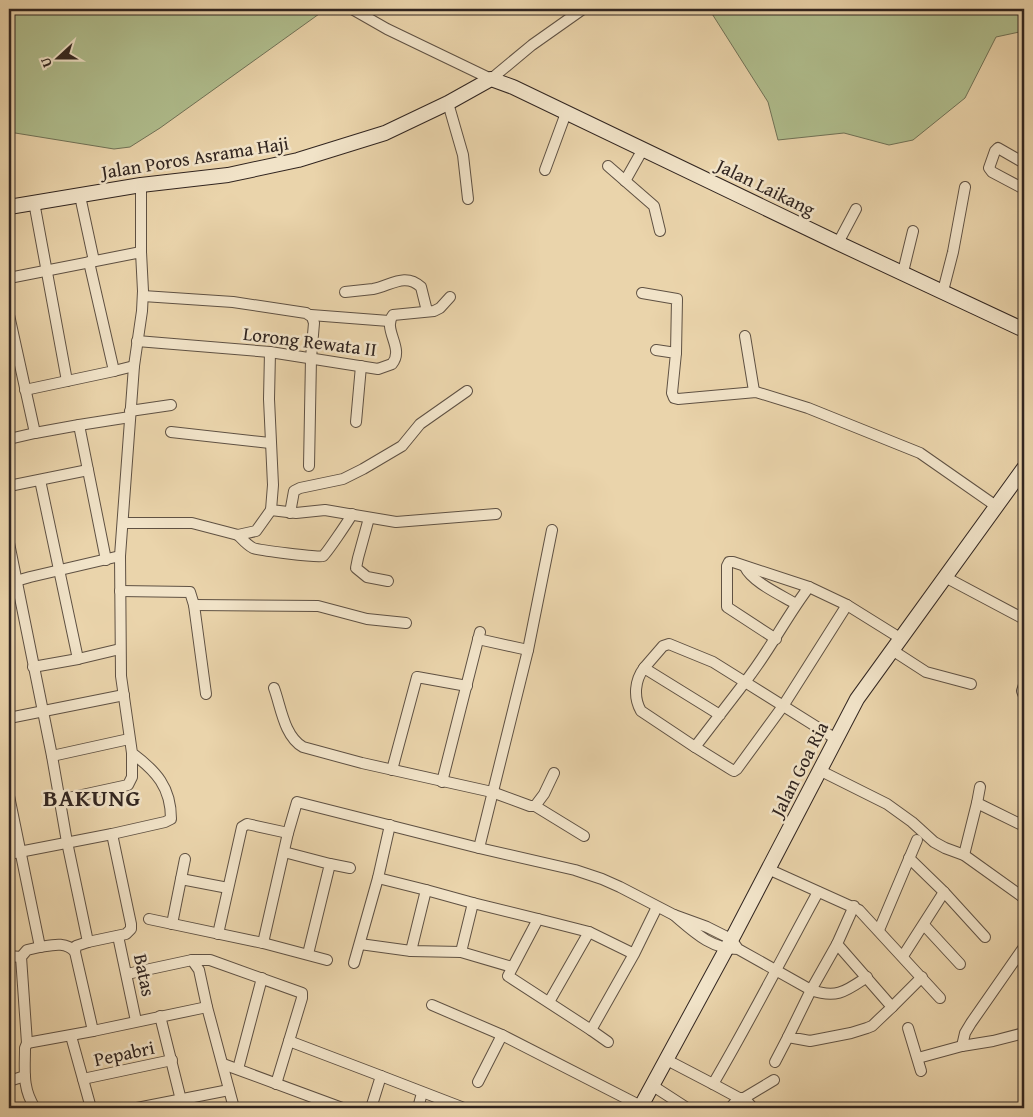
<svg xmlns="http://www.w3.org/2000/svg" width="1033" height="1117" viewBox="0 0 1033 1117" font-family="'Gentium Book Plus',serif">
  <rect width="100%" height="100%" fill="#ead4ab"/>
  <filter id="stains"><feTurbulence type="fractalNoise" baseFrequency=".004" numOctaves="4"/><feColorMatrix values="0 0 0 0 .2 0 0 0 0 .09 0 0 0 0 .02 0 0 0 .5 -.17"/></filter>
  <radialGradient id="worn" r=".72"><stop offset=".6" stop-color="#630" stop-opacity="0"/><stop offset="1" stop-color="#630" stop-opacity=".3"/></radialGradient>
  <g fill="#b0be8e" stroke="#707257">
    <path d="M 9,9 L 326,9 L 160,128 L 130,147 L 114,149 L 9,132 Z"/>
    <path d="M 709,9 L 1024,9 L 1024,31 L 996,37 L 965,98 L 913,140 L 889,145 L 844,133 L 778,140 L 768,102 Z"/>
  </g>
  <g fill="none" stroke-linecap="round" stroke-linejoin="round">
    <defs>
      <g id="street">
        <path d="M 352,9 L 387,29 L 491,79 L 532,45 L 583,9"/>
        <path d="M 448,103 L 463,155 L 468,199"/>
        <path d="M 1024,163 L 998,148 L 995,151 L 989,168 L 992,172 L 1024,189"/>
        <path d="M 608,166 L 654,206 L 660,231"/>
        <path d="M 545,170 L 566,113"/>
        <path d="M 625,181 L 643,149"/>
        <path d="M 80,196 L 94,261"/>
        <path d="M 34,202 L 67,381"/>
        <path d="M 838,243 L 856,209"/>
        <path d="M 141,252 L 141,185"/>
        <path d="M 903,272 L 913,231"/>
        <path d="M 9,278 L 141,252 L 143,291 L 142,311 L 134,366 L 120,556 L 121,676 L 132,753 C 156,771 171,787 171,819 L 165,822 L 112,834 L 9,854"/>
        <path d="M 943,291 L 953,252 L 965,187"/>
        <path d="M 345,292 C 354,291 364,290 373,289 C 390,286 405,272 421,287 L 427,311"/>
        <path d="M 642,293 L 677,299 L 676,353"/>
        <path d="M 143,296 L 233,302 L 306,313 L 312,317 L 314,323 L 311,358 L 309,466"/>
        <path d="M 9,315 L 35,433 L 9,439"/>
        <path d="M 311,315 L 389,321"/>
        <path d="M 745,336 L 754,391"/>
        <path d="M 137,341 L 270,352 L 378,369 L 392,364 C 405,348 382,330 393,315 L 434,311 L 440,308 L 450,297"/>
        <path d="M 656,350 L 676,353 L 672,393 L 674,398 L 678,399 L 756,392 L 808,408 L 920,453 L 996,506"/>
        <path d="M 270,352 L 269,399 L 273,485 L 271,510 L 296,513 L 325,510 L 396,522 L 496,514"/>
        <path d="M 114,371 L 134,366"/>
        <path d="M 25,390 L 114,371 L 89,262"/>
        <path d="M 130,411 L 171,405"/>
        <path d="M 356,422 L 361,366"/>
        <path d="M 79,425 L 130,417"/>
        <path d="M 171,432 L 270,443"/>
        <path d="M 35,433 L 79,425 L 106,560"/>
        <path d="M 9,486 L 88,470"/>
        <path d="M 290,513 L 294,491 L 300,488 L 343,479 L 363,469 L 402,446 L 420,424 L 467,391"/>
        <path d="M 369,518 L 358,558 L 356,568 L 367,577 L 388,581"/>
        <path d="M 124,523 L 192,523 L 238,535 L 256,531 L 271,510"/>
        <path d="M 238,535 C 242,539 247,545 253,548 C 258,550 318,558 323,556 C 326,554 350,519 352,514"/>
        <path d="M 9,543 L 52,756 L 67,842 L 88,942 L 76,946 L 75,952"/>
        <path d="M 745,567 C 752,582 781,595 796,604"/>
        <path d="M 945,577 L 1024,619"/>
        <path d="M 9,583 L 30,577 L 120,556"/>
        <path d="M 120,591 L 190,592 L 194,605 L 206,694"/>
        <path d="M 194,605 L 318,606 L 367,619 L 406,623"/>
        <path d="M 478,639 L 528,650"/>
        <path d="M 776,639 L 727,607 L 727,566 L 729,562 L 733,562 L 809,587 L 847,605 L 900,638"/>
        <path d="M 892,650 L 926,672 L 971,684"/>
        <path d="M 78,659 L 120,649"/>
        <path d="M 33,667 L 78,659 L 40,480"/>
        <path d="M 644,668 L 663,646 L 669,644 L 713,662 L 745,682 C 769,652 786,617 809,587"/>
        <path d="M 1024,685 L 1022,691 L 1024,696"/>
        <path d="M 274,688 C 281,707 284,736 303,747 L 362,763 L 492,792 L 530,806 L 535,806 L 544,794 L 554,773"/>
        <path d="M 720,715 L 644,668 C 635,680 633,697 641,711 L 695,747 L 745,682 L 836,739"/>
        <path d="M 9,718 L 124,695"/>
        <path d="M 695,747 L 732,770 L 734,771 L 737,769 L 783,706 L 847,605"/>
        <path d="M 52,756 L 129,739"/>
        <path d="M 392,770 L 417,677 L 467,686"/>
        <path d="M 819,770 L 887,804 L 912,822 L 934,842 L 945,848 L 964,855 L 1024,898"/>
        <path d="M 442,782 L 480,632"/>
        <path d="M 9,796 L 40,947 C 52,945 66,941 75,952 L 93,1031 L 207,1007 L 234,1108"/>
        <path d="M 59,800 L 128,785 L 132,777 L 132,753"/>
        <path d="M 977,803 L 980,787"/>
        <path d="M 535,806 L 584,836"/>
        <path d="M 479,848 L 528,650 L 552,530"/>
        <path d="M 284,852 L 330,864 L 308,954"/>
        <path d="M 964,855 L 977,803 L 1024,826"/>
        <path d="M 909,858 L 944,892 L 985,937"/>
        <path d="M 330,864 L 350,868"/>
        <path d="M 768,869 L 859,910 L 940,998"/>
        <path d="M 378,878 L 390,825"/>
        <path d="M 181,879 L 228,888"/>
        <path d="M 854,906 L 837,944 L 892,1007"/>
        <path d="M 149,919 L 263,943 L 327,960"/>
        <path d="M 172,924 L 185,859"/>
        <path d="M 924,925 L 960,964"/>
        <path d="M 879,930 L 917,840"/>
        <path d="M 218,934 L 242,827 L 247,824 L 288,833 L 297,802 L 479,848 L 575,870 L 602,879 L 620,887 L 674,915"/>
        <path d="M 118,936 L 136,1021"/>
        <path d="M 88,942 L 126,934 L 131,929 L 131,924 L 112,834"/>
        <path d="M 263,943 L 288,833"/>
        <path d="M 360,944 L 411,951"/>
        <path d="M 837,944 L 811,990 C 837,999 846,991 867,977"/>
        <path d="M 738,949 C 711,949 694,932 674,915 L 707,927 L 731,939 L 738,949 L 811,990 L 788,1037 L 810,1041 L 851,1033 L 867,1028 L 872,1026 L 892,1007 L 922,977"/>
        <path d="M 461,952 L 411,951 L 426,890 L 473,903"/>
        <path d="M 634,954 L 589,932 L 538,919 L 508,976 L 591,1030 L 634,954 L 657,907"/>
        <path d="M 9,956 L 21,957"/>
        <path d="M 903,956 L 944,892"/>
        <path d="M 192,960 L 210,960 L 302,993 L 302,998 L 276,1084"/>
        <path d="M 354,963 L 378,878 L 426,890"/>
        <path d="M 512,967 L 461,952 L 473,903 L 538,919"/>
        <path d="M 127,974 L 192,960 L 199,970 L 207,1007"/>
        <path d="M 549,1002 L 589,932"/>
        <path d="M 432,1005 L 502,1035 L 478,1082"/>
        <path d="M 160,1016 L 183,1108"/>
        <path d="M 908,1028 L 921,1071"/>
        <path d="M 591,1030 L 608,1042"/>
        <path d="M 502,1035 L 641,1106"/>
        <path d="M 71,1036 L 91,1108"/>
        <path d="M 289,1041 L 381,1076"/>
        <path d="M 27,1043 L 93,1031"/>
        <path d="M 962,1046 L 965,1033 L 971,1023 L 1024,947"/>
        <path d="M 918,1058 L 962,1046 L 993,1041 L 1024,1033"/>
        <path d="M 667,1060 L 713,1084 L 739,1098 L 744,1098 L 753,1108"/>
        <path d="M 775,1062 L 788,1037"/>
        <path d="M 223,1064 L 342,1108"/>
        <path d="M 238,1069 L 262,978"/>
        <path d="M 83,1079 L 172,1060"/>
        <path d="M 9,1081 L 25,1076"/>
        <path d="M 713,1084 C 750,1021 783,956 818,892"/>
        <path d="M 653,1086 L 687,1108"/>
        <path d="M 744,1098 L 774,1080"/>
        <path d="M 35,1108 C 22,1088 25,1071 25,1048 L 27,1043 L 21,957 L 27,950 L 40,947"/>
        <path d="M 137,1108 L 229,1090"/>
        <path d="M 371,1108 L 381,1076 L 464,1108"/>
        <path d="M 418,1108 L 422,1093"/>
        <path d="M 730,1108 L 739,1098"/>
      </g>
      <g id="secondary">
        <path d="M 9,207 L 141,185 L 228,175 L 298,160 L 385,133 L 448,103 L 491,79 L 513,87 L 838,243 L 1024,330"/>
        <path d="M 640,1108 L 735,933 L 857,699 L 1024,468"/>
      </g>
    </defs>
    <use href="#street" stroke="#5f5143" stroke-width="12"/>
    <use href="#secondary" stroke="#312520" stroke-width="16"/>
    <use href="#street" stroke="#f1e3c8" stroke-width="10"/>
    <use href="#secondary" stroke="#f1e3c8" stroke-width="14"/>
  </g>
  <g text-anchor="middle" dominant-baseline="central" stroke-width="5" stroke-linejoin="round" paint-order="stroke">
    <g font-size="19" fill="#312520" stroke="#f1e3c8">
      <text transform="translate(195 157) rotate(-9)">Jalan Poros Asrama Haji</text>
      <text transform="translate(766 187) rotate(26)">Jalan Laikang</text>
      <text transform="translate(310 341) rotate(7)">Lorong Rewata II</text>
      <text transform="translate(799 769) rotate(-63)">Jalan Goa Ria</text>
      <text transform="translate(145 975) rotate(78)">Batas</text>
      <text transform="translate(124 1053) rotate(-12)">Pepabri</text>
    </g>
    <g font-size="24" font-weight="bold" letter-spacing="1" fill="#312520" stroke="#f1e3c8">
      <text x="92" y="797">BAKUNG</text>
    </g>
  </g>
  <rect width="1033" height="1117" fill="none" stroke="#ead4ab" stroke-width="30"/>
  <rect x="10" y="10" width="1013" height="1097" fill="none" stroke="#312520" stroke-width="2.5"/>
  <rect x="15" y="15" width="1003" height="1087" fill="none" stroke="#312520"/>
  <g transform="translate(58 58) rotate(249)" stroke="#f1e3c8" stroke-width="4" paint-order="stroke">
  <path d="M0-4L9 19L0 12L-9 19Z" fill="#312520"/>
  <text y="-8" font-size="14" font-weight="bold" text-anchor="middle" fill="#312520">U</text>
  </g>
  <rect width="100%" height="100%" filter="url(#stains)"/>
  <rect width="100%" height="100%" fill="url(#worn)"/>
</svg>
